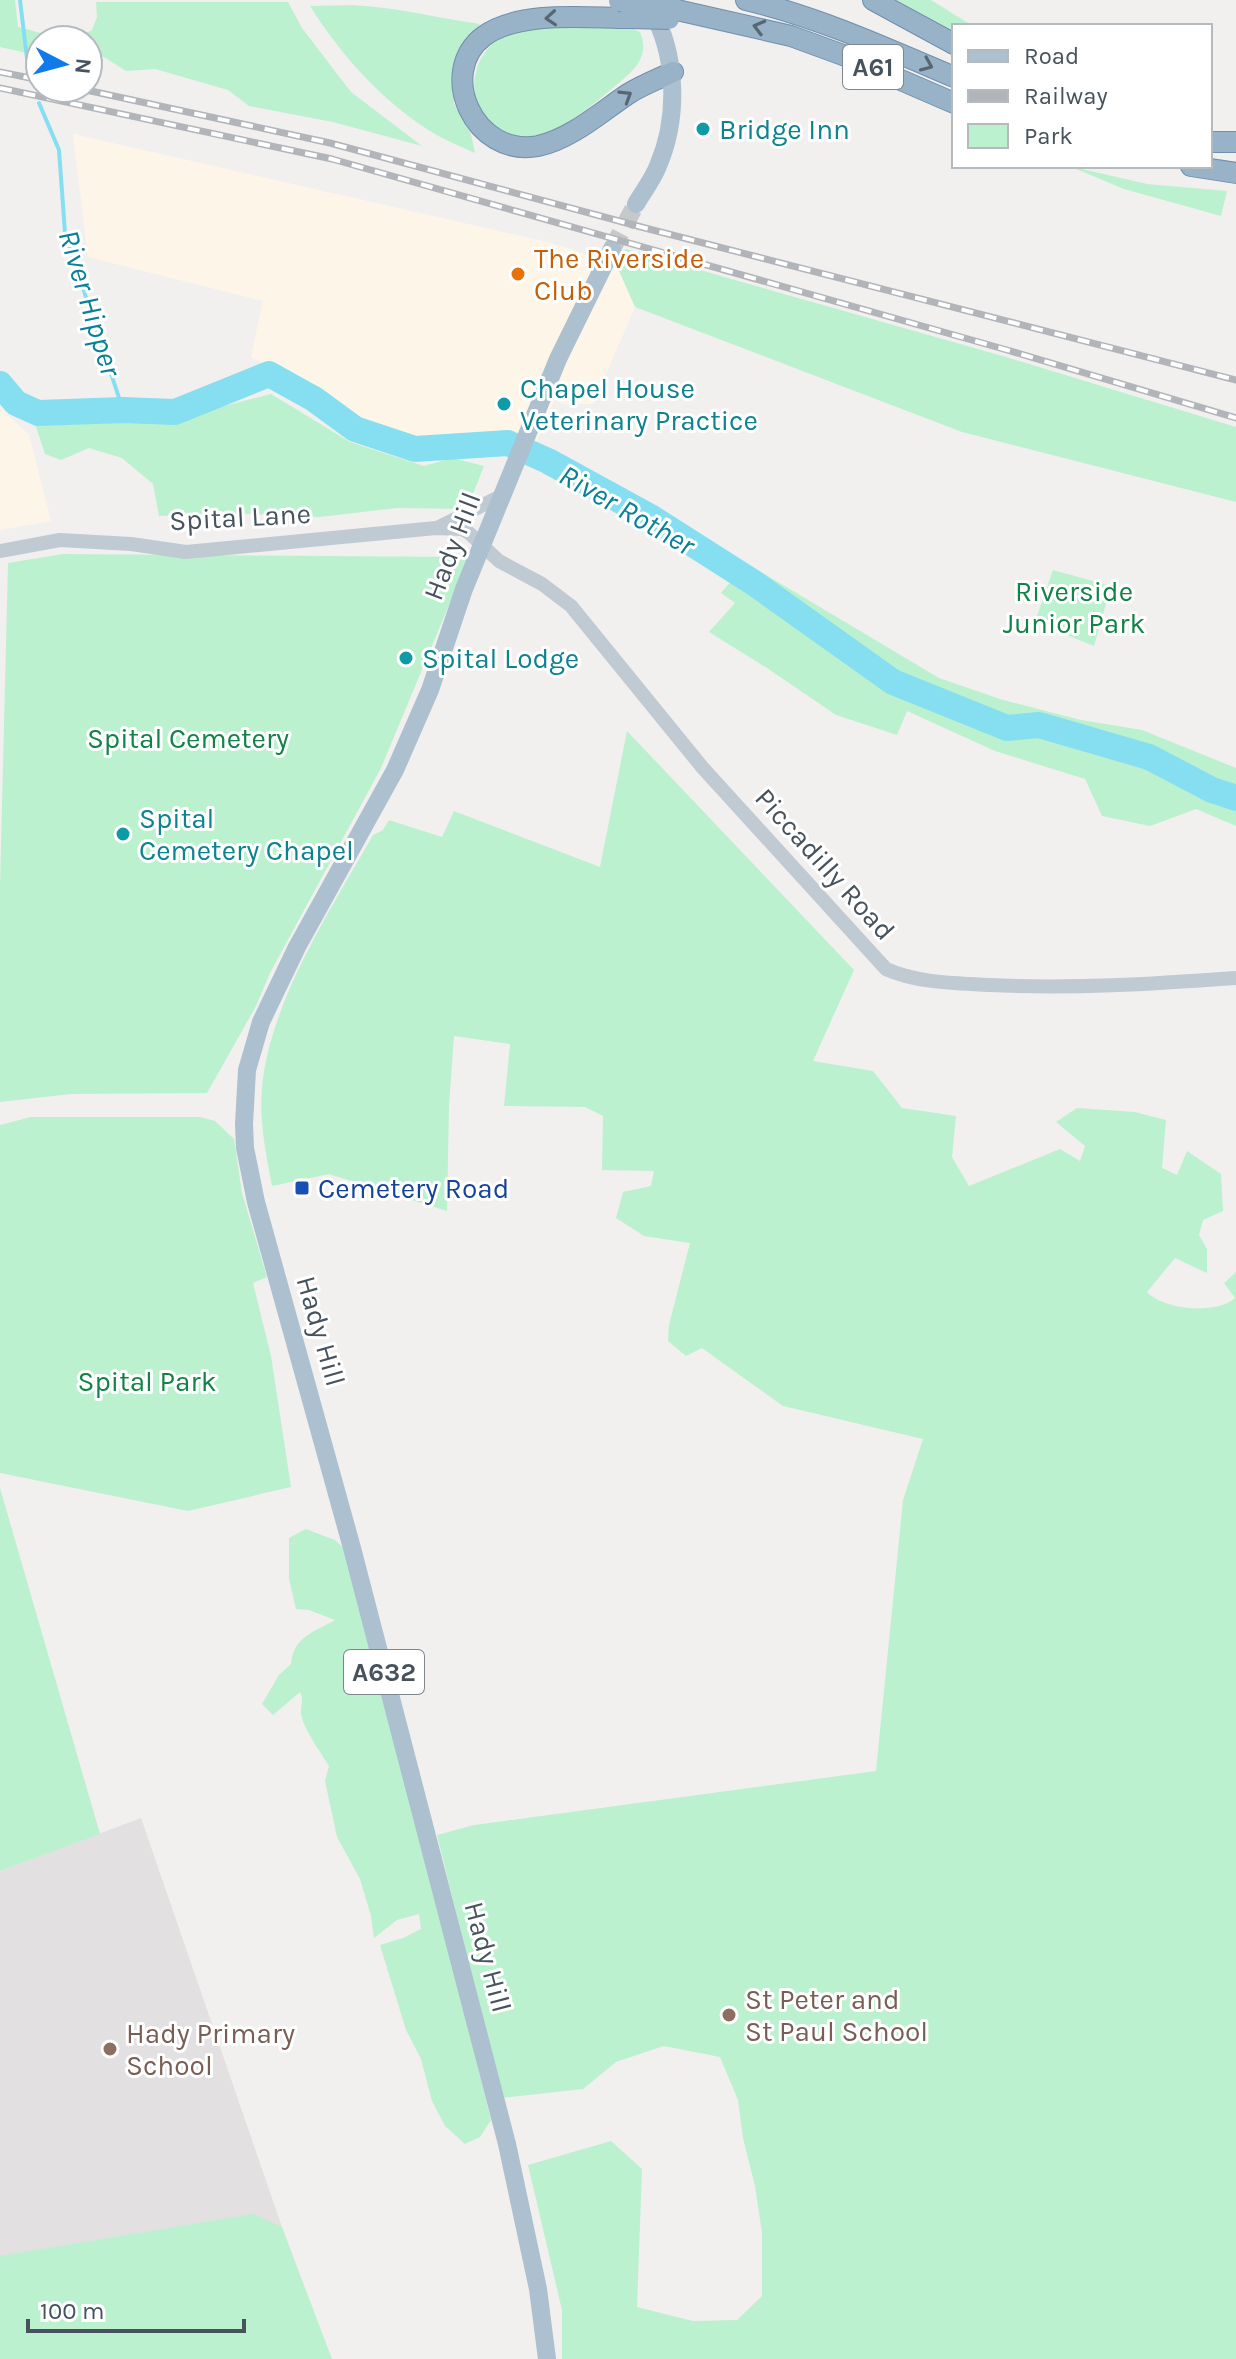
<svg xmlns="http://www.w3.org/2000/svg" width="1236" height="2359" viewBox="0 0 1236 2359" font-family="Karla,sans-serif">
  <rect width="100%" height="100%" fill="#f2efef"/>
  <g fill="#fdf6e8">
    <path d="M 73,134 L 552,243 L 616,264 L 635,307 L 593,404 L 565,404 L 554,400 L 534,448 L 501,433 L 416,439 L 362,421 L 304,384 L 251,357 L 263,301 L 88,257 Z"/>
    <path d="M 0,408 L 29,435 L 51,521 L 0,530 Z"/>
  </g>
  <path fill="#e3e0e1" d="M 141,1818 L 282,2227 L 0,2272 L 0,1871 Z"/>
  <g fill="#bbf1ce">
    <path d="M 0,0 L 15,0 L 18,27 C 46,33 65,45 92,30 L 97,17 L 96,2 L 288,2 L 302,28 L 351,92 L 422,146 L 333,122 L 249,106 L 228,90 L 155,69 L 126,71 L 104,57 L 88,53 L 88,40 L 40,40 L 40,56 L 0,47 Z"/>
    <path d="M 896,0 L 931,0 L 973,26 L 954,26 L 954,32 Z"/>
    <path d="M 352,5 C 396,7 437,18 480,24 L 469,35 L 454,72 L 454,104 L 470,130 L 475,153 C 460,146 444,140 430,131 C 381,100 341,55 310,6 Z"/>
    <path d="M 577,25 L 633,29 L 640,32 C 651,58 632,72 614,87 C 590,107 567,128 536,135 C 475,149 450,68 504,35 C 524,24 554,25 577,25 Z"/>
    <path d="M 1069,166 L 1147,184 L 1227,191 L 1221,216 L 1124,189 Z"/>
    <path d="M 626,249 L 1006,357 L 1236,427 L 1236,502 L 962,432 L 635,307 L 616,264 Z"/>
    <path d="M 271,394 L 350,442 L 424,466 L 452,458 L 484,466 L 467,509 L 397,508 L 320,517 L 226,513 L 159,516 L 153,484 L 122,458 L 89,448 L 61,460 L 45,454 L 33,418 L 171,417 L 205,411 Z"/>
    <path d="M 63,554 L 469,557 L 381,768 L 270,973 L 256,1006 L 207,1093 L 71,1094 L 0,1102 L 0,887 L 8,563 Z"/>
    <path d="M 746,563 L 939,678 L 1003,700 L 1081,720 L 1142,730 L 1236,768 L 1236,826 L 1196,809 L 1150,826 L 1102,816 L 1085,779 L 995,751 L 907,711 L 897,735 L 836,715 L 767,668 L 709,632 L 735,603 L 721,593 Z"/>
    <path d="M 1053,570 L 1111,586 L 1094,646 L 1035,622 Z"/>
    <path d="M 627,731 L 854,970 L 813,1061 L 873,1071 L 902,1108 L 956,1116 L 952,1157 L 969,1186 L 1060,1149 L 1080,1161 L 1085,1146 L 1056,1122 L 1077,1108 L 1135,1112 L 1166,1120 L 1162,1168 L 1177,1175 L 1187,1151 L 1221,1174 L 1223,1211 L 1203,1220 L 1199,1235 L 1207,1249 L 1207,1273 L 1175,1258 L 1147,1292 C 1164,1310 1216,1315 1235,1298 L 1224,1283 L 1236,1272 L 1236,2359 L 562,2359 L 562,2310 L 528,2165 L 611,2141 L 642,2169 L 637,2307 L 693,2321 L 737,2320 L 762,2296 L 762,2233 L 755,2186 L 743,2138 L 738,2100 L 720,2057 L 664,2046 L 616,2062 L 583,2089 L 502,2098 L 437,1835 L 474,1825 L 876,1771 L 903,1500 L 923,1439 L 783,1406 L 702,1348 L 686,1356 L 668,1341 L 669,1325 L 690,1243 L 644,1236 L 616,1218 L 623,1192 L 651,1186 L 654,1171 L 602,1170 L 603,1116 L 585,1107 L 504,1106 L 510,1044 L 454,1036 L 449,1106 L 447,1211 L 329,1174 L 272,1186 C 266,1154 259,1121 262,1088 C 270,1001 330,911 373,835 L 383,830 L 389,820 L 442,837 L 454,811 L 600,867 Z"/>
    <path d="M 31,1117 L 200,1117 L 215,1121 L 234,1139 L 242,1193 L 267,1277 L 253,1283 L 271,1356 L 291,1487 L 188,1511 L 0,1473 L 0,1125 Z"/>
    <path d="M 0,1488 L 100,1834 L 0,1871 Z"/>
    <path d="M 306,1529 L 335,1540 L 350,1554 L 491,2120 L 480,2137 L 465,2144 L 445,2126 L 432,2101 L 421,2059 L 406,2030 L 380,1945 L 403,1938 L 421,1929 L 419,1914 L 397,1920 L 374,1938 L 371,1916 L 360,1879 L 337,1837 L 325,1781 L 329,1766 C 322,1754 300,1724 301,1711 C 301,1703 304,1701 300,1692 L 273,1715 L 262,1704 L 279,1675 L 291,1664 C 293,1637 314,1632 335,1620 L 309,1610 L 296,1609 L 289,1579 L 289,1538 Z"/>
    <path d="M 253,2214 L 282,2227 L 332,2359 L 0,2359 L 0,2256 Z"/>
  </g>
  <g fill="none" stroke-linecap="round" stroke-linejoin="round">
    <g stroke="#86dff0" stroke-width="4">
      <path d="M 20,0 L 27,58"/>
      <path d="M 39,103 L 59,150 L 65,233 L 123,410"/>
    </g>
    <path stroke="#86dff0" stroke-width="26" d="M 0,384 L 16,403 L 38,413 L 123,410 L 175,412 L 269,374 L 314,399 L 355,429 L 415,449 L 508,443 L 548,461 L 652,518 L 754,583 L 893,682 L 1007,728 L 1039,725 L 1149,757 L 1212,790 L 1236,798"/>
    <path stroke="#c7c8ca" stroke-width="18" stroke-dasharray="18 9" stroke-linecap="butt" d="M 612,249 L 636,204"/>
    <defs>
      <g id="trunk">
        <path d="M 746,0 C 818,17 886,48 954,77"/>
        <path d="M 873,0 L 954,44"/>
        <path d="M 677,10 L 791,36 L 843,55 L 954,103"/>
        <path d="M 629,18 C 587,18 520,10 484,36 C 436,72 474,158 538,146 C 571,139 601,112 628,94 C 642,85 658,79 673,72"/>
        <path d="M 1210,142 L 1236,142"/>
        <path d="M 1191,166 L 1236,173"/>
      </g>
    </defs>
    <use href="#trunk" stroke="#6f8fac" stroke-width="22"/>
    <g stroke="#bfcad2" stroke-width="14">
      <path d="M 437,528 L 501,496"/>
      <path d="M 0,551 L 60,540 L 131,544 L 186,552 L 436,528 L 462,529 L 469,533 L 499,561 L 542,584 L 571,606 L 702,767 L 886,969 C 917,983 955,983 989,985 C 1072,989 1153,984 1236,978"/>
    </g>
    <g stroke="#adc0cf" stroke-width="18">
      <path d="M 636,204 C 643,192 653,179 658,166 C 679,117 677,55 651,9"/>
      <path d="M 547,2359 L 538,2289 L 507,2144 L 352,1548 L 256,1202 L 245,1148 L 244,1124 L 247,1070 L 261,1022 L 297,947 L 395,770 L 430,690 L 464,589 L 558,359 L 612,249"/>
    </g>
    <use href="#trunk" stroke="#98b2c8" stroke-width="20"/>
    <defs>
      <g id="rail">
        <path d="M 0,72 L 40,80"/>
        <path d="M 0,88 L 332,159 L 1007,350 L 1236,418"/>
        <path d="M 77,88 L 330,143 L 645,228 L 1236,380"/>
      </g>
    </defs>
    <use href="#rail" stroke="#b1b5ba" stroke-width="7"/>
    <use href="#rail" stroke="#fff" stroke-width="4" stroke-dasharray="12" stroke-linecap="butt"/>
    <defs>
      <g id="trunk-bridge">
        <path d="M 619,1 L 677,10"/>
        <path d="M 629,18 L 669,19"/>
      </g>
    </defs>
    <use href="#trunk-bridge" stroke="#6f8fac" stroke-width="22" stroke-linecap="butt"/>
    <use href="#trunk-bridge" stroke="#98b2c8" stroke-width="20"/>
  </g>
  <defs><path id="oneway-chevron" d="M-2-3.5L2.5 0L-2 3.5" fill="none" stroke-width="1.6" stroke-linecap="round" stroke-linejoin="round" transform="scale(2)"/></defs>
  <g stroke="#566672">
    <use href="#oneway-chevron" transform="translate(551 18) rotate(176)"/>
    <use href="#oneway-chevron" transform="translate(759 27) rotate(-165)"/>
    <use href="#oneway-chevron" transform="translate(927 65) rotate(23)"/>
    <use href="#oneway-chevron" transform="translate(626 96) rotate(-32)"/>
  </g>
  <g fill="#0f9aa8" stroke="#fff" stroke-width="3">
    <circle cx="703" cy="129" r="8"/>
    <circle cx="504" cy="404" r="8"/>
    <circle cx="406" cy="658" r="8"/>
    <circle cx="123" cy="834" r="8"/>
  </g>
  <circle fill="#e8710a" stroke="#fff" stroke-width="3" cx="518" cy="274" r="8"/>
  <rect fill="#1a4fb4" stroke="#fff" stroke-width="3" x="294" y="1180" width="16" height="16" rx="4"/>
  <g fill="#8d6e63" stroke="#fff" stroke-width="3">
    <circle cx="729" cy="2015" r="8"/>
    <circle cx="110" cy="2049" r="8"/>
  </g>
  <g text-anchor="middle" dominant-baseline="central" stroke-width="6" stroke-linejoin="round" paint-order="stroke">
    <g fill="#fff" stroke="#7e878e" stroke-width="2">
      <rect x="843" y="45" width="60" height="44" rx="6"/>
      <rect x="344" y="1650" width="80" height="44" rx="6"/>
    </g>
    <g font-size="26" font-weight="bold" fill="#46535d">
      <text x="873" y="67">A61</text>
      <text x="384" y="1672">A632</text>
    </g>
    <g font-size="28" fill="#0d838f" stroke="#fff" text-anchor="start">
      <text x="719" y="129">Bridge Inn</text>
      <text x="520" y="388">Chapel House<tspan x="520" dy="32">Veterinary Practice</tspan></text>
      <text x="422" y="658">Spital Lodge</text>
      <text x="139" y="818">Spital<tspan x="139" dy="32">Cemetery Chapel</tspan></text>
    </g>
    <g font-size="28" fill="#c56008" stroke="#fff" text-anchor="start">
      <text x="534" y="258">The Riverside<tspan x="534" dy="32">Club</tspan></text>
    </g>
    <g font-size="28" fill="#46535d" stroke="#fff">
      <text transform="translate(240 517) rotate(-3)">Spital Lane</text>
      <text transform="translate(452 546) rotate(-69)">Hady Hill</text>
      <text transform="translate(825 864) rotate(48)">Piccadilly Road</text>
      <text transform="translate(321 1331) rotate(74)">Hady Hill</text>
      <text transform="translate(488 1957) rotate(75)">Hady Hill</text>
    </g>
    <g font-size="28" fill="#128346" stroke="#fff">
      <text x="1074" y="591">Riverside<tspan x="1074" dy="32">Junior Park</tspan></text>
      <text x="188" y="738">Spital Cemetery</text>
      <text x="147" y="1381">Spital Park</text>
    </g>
    <g font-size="28" fill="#164399" stroke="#fff" text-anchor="start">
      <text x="318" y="1188">Cemetery Road</text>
    </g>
    <g font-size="28" fill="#785e54" stroke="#fff" text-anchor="start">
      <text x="745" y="1999">St Peter and<tspan x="745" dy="32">St Paul School</tspan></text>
      <text x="126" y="2033">Hady Primary<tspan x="126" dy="32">School</tspan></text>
    </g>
    <g font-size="30" font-style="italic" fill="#078199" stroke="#fff">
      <text transform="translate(90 303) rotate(73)">River Hipper</text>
      <text transform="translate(627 510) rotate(30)">River Rother</text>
    </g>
  </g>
  <rect x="952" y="24" width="260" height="144" fill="#ffffff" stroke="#b5babe" stroke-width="2"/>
  <rect x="968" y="50" width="40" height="12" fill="#adc0cf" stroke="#b5babe" stroke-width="2"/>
  <text x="1024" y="64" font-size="24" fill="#46535d">Road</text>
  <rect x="968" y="90" width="40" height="12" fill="#b1b5ba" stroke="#b5babe" stroke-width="2"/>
  <text x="1024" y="104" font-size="24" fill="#46535d">Railway</text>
  <rect x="968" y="124" width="40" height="24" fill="#bbf1ce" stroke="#b5babe" stroke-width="2"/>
  <text x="1024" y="144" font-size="24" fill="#46535d">Park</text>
  <g transform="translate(64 64) rotate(96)"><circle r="38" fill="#ffffff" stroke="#b5babe" stroke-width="2"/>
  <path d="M0-6L14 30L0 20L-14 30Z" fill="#107aeb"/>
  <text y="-12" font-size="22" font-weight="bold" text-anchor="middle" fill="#46535d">N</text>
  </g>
  <path d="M28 2319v12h216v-12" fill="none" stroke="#46535d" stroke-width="4"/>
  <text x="40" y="2319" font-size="24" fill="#46535d" stroke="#ffffff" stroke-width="6" paint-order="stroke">100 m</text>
</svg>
